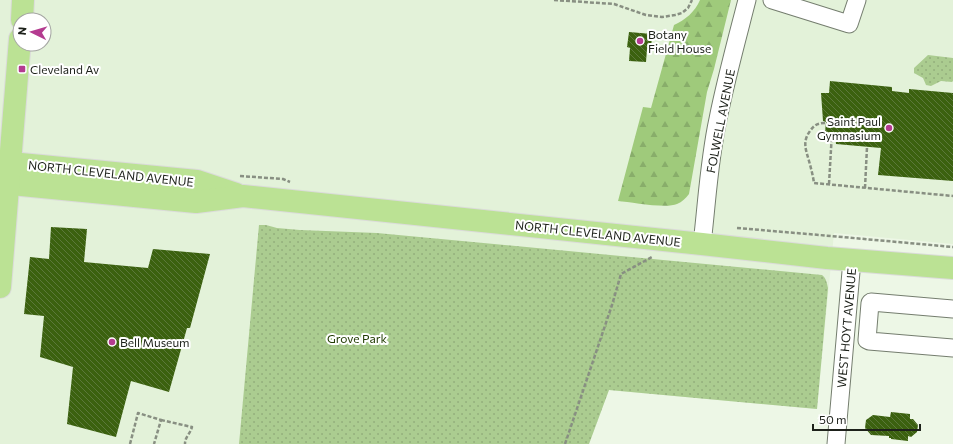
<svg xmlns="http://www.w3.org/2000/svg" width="953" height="444" viewBox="0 0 953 444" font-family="Commissioner,sans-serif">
  <defs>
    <pattern id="forest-firs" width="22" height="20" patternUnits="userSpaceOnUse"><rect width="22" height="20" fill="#9fca7b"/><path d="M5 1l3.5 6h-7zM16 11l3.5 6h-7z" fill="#88ad6a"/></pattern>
    <pattern id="park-dots" width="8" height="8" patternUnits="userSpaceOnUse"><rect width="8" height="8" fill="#abcc90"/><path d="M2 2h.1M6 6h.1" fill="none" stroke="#93af7c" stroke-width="1.8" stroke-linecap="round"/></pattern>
    <pattern id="building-back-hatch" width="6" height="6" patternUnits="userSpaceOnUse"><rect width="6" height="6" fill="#3b610f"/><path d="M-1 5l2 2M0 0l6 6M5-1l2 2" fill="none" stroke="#5b783a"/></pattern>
  </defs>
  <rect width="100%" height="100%" fill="#edf7e6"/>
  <path fill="#e3f2d9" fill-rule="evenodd" d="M 0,0 L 953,0 L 953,244 L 834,233 L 817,409 L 609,390 L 589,444 L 0,444 ZM 20,20 L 44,20 L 44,44 L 20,44 Z"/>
  <path fill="url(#forest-firs)" d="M 700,0 L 731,0 L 714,69 L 707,92 L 689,194 C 686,198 682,202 677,204 C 666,209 631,202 618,201 L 643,107 L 651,108 L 674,25 C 685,20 695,12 700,0 Z"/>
  <g fill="url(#park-dots)">
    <path d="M 928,55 L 953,58 L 953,81 L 952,82 L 941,81 L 931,86 L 926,85 L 923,78 L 914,73 L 914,68 Z"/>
    <path d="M 259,225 L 266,225 L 277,228 L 300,230 L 377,233 L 822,275 C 826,278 827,283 828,288 L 817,409 L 609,390 L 589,444 L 239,444 Z"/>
  </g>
  <g fill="url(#building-back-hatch)">
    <path d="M 629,32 L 652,34 L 651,50 L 647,49 L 646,62 L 629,61 L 630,48 L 627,47 Z"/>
    <path d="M 830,81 L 892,87 L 892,91 L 909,93 L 909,89 L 953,93 L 953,181 L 878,175 L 881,148 L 836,144 L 835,133 L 825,132 L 826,122 L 823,121 L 821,93 L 829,93 Z"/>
    <path d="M 51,227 L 87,229 L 84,262 L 148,268 L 153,249 L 210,254 L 190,328 L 187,328 L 169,392 L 131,381 L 116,437 L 67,424 L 73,367 L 40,357 L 44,316 L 24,314 L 30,257 L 49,259 Z"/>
    <path d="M 891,412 L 910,414 L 910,419 L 913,419 L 918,425 L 917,432 L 911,437 L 908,436 L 908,441 L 891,439 L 891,438 L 889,438 L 889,436 L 871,435 L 865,428 L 866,420 L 873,415 L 890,417 Z"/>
  </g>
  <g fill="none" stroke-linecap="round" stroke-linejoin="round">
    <defs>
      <g id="minor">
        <path d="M 772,0 L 849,24 L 857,0"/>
        <path d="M 702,244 C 707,202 709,160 718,119 C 726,79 737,39 747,0"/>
        <path d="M 953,309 L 871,302 L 870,303 L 867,340 L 869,341 L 953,348"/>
        <path d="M 836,444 L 852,260"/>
      </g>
      <g id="major">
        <path d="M 22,20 L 23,0"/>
        <path d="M 0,162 L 197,181 L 236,194"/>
        <path d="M 0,183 L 196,202 L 243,196 L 702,244 L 827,258 L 953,268"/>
        <path d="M 0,287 L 20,39"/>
      </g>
    </defs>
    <use href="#minor" stroke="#747d6e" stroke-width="19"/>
    <use href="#major" stroke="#dbdbda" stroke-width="24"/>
    <g stroke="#888f82" stroke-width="2.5" stroke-dasharray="4 2" stroke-linecap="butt">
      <path d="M 554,0 L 614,4 L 646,15 L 662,17 L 675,15 L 682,13 L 688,8 L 692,0"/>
      <path d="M 825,123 C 818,123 814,125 810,131 C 802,142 806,150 809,161 C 811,168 813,176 814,183 L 953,196"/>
      <path d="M 240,176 L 283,179 L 290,182"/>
      <path d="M 829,184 L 832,132"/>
      <path d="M 865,188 L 867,147"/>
      <path d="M 737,228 L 831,236 L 953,247"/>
      <path d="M 161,420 L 192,427 C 190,434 185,437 185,444"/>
      <path d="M 130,444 L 138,413 L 161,420 L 154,444"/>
      <path d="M 565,444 L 612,305 L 621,274 L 652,257"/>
    </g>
    <use href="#minor" stroke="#fff" stroke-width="17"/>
    <use href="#major" stroke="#bbe294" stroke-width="22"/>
  </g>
  <g fill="#b43b90" stroke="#fff" stroke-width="1.5">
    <circle cx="640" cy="41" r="4"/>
    <rect x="18" y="65" width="8" height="8" rx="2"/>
    <circle cx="889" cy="128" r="4"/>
    <circle cx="112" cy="342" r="4"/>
  </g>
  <g text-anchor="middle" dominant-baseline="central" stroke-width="4" stroke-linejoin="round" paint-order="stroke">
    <g font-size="12" fill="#1d211a" stroke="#fff" text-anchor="start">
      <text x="648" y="34">Botany<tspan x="648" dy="14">Field House</tspan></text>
      <text x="30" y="69">Cleveland Av</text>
      <text x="881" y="121" text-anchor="end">Saint Paul<tspan x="881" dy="14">Gymnasium</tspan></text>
      <text x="120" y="342">Bell Museum</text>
    </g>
    <g font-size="12" fill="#1d211a" stroke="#fff">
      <text transform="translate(720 121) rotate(-79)">FOLWELL AVENUE</text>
      <text transform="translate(111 173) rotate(6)">NORTH CLEVELAND AVENUE</text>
      <text transform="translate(598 233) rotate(6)">NORTH CLEVELAND AVENUE</text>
      <text transform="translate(846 328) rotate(-85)">WEST HOYT AVENUE</text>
    </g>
    <g font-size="12" fill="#223c03" stroke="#fff">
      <text x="357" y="338">Grove Park</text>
    </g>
  </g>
  <g transform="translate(32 32) rotate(275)"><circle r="19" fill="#ffffff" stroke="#a5a6a3"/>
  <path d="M0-3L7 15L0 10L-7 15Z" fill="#b43b90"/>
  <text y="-6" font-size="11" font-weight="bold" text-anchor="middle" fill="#1d211a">N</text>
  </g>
  <path d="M813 424v6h107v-6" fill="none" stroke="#1d211a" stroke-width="2"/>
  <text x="819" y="424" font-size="12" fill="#1d211a" stroke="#ffffff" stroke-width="3" paint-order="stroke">50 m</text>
</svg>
